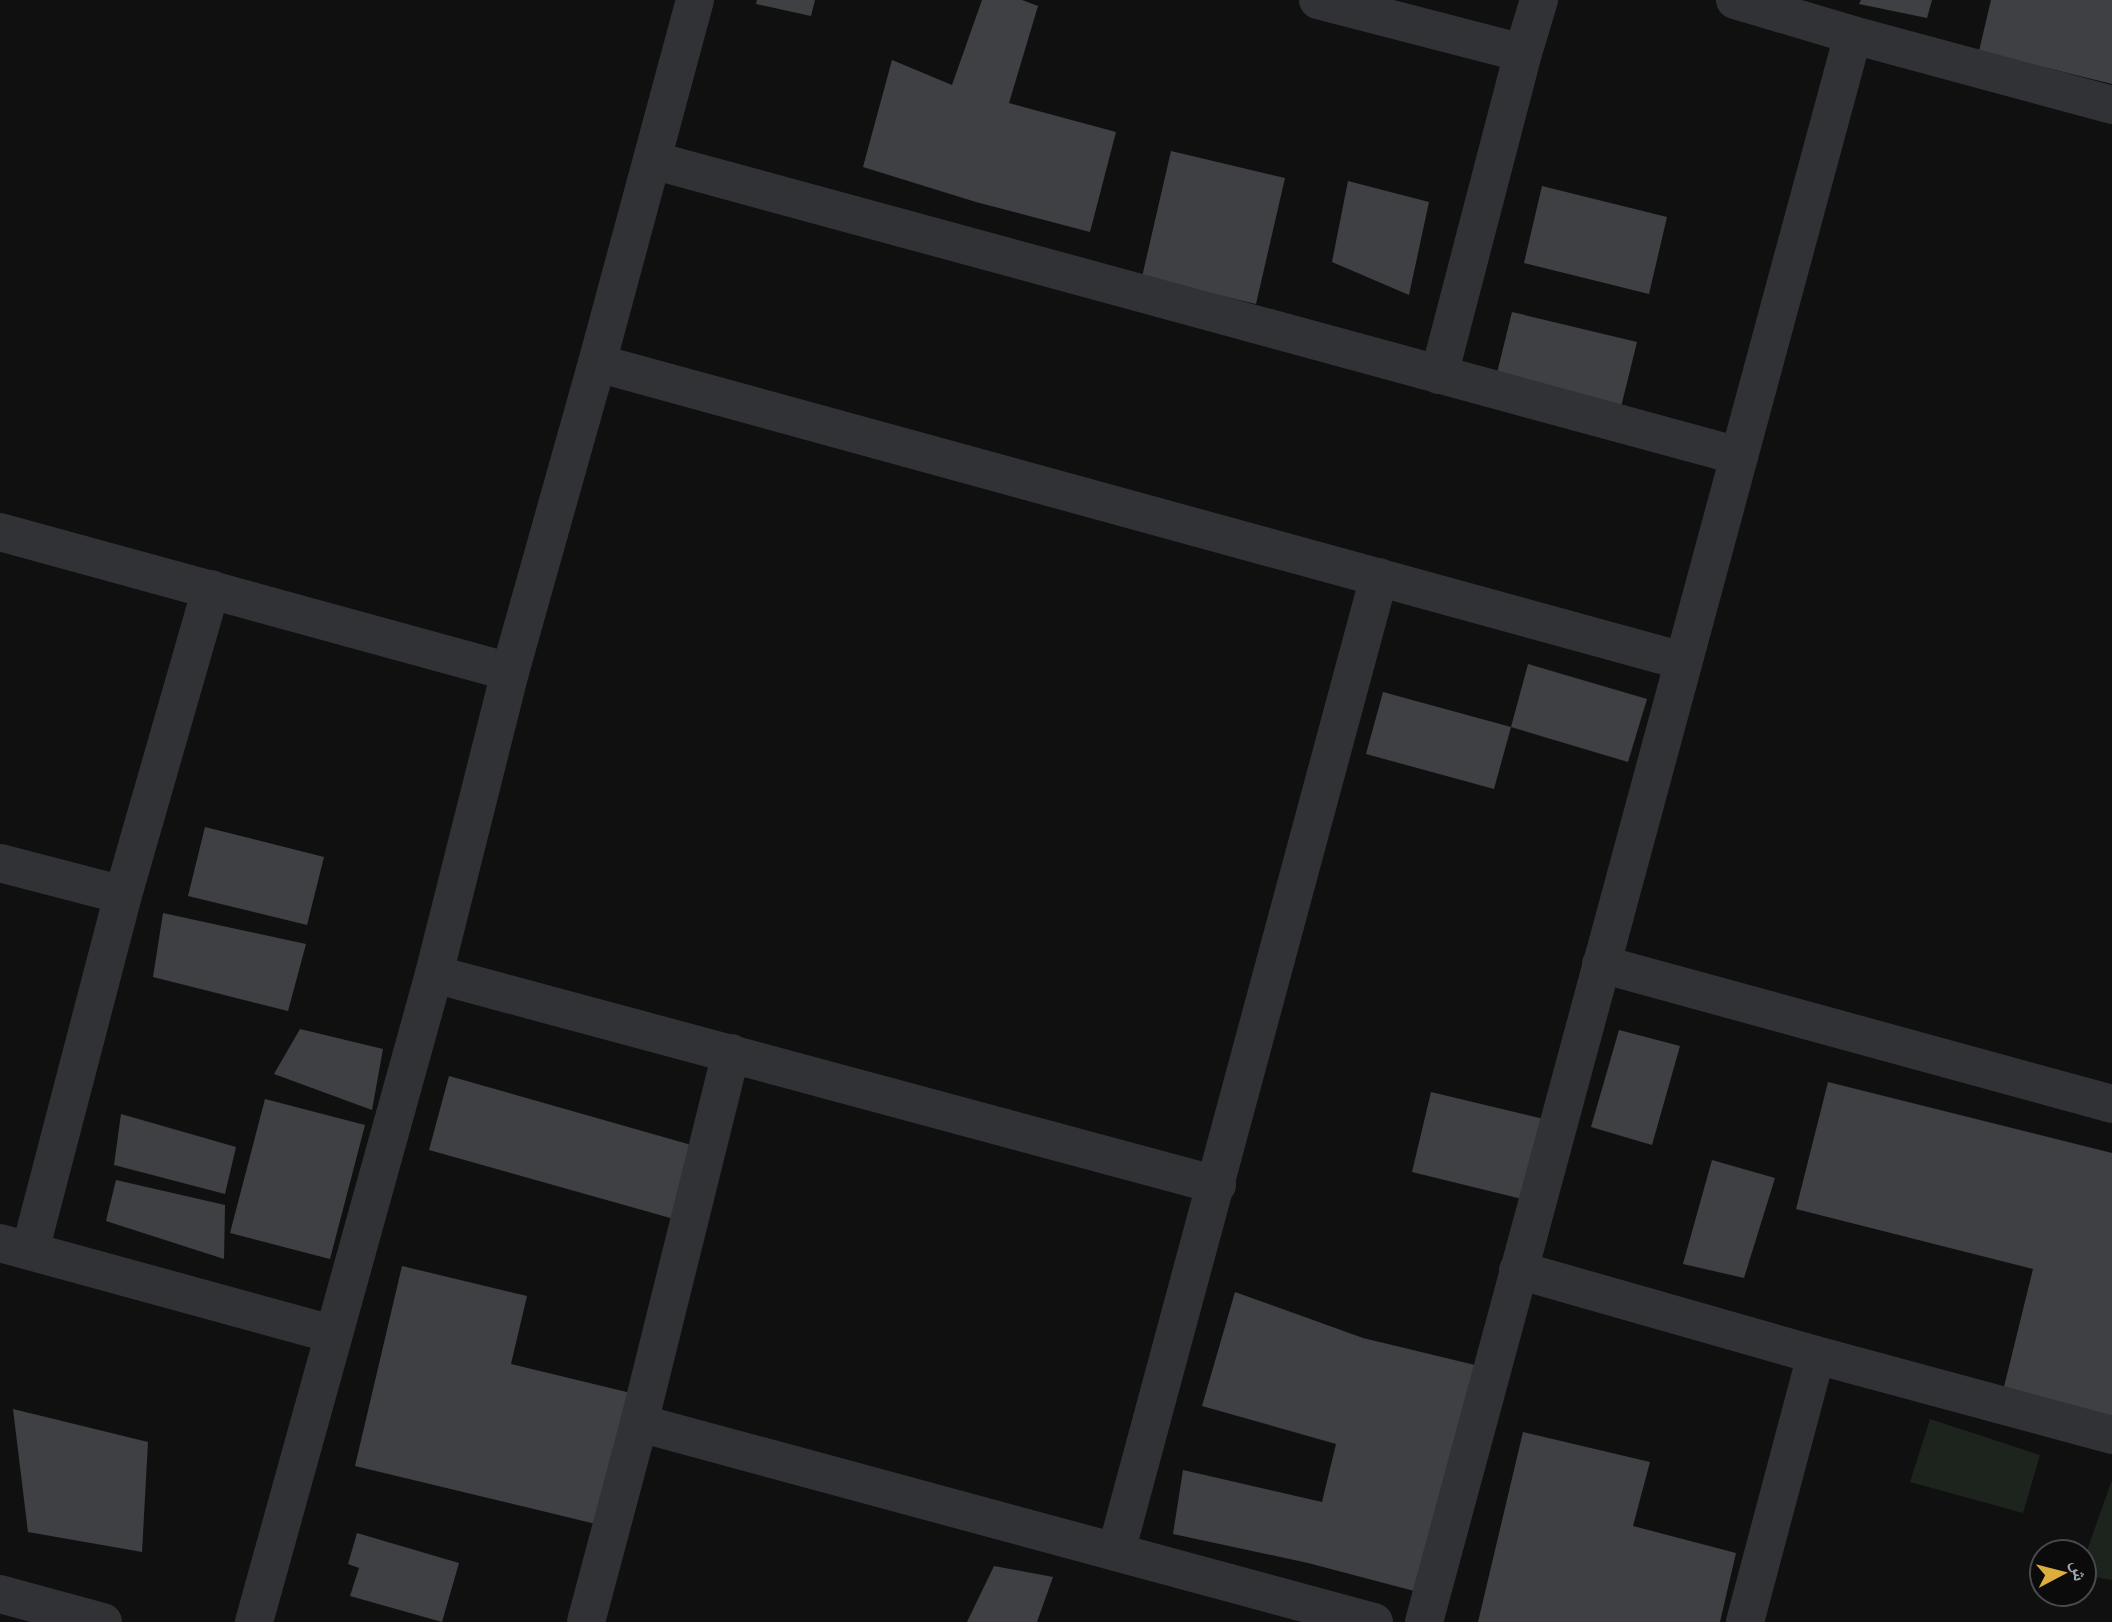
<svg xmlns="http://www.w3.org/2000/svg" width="2112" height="1622" viewBox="0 0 2112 1622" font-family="Arial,'Noto Naskh Arabic',sans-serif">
  <rect width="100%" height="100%" fill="#101011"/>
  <g fill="#1d231d">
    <path d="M 1930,1419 L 2040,1455 L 2023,1513 L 1910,1482 Z"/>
    <path d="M 2112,1480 L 2112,1580 L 2084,1575 L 2084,1559 Z"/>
  </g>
  <g fill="#3f4044">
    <path d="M 757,0 L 815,0 L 811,16 L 756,4 Z"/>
    <path d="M 982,0 L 1022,0 L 1038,6 L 1009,103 L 1116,132 L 1090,232 L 976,202 L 863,167 L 892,60 L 952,85 Z"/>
    <path d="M 1861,0 L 1932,0 L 1927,18 L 1859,4 Z"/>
    <path d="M 1991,0 L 2112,0 L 2112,84 L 1979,51 Z"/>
    <path d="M 1171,151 L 1285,178 L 1256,304 L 1142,277 Z"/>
    <path d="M 1348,181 L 1429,202 L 1409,295 L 1332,262 Z"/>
    <path d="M 1542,186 L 1667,217 L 1649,294 L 1524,263 Z"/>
    <path d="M 1512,312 L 1637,342 L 1621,407 L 1496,377 Z"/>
    <path d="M 1528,664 L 1647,699 L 1628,762 L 1511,727 Z"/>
    <path d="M 1383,692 L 1511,727 L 1494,789 L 1366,754 Z"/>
    <path d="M 205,827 L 324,857 L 307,925 L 188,896 Z"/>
    <path d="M 163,913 L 306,944 L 288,1011 L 153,977 Z"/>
    <path d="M 300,1029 L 383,1049 L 372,1110 L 274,1074 Z"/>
    <path d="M 1619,1030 L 1680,1046 L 1652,1145 L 1591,1127 Z"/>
    <path d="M 449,1076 L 695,1146 L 674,1219 L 429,1150 Z"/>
    <path d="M 1828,1082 L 2112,1153 L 2112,1427 L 2001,1399 L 2033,1269 L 1796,1209 Z"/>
    <path d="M 1431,1092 L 1548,1120 L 1530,1201 L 1412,1172 Z"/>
    <path d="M 265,1099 L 365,1125 L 330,1259 L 230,1233 Z"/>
    <path d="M 121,1114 L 236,1147 L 225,1194 L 114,1165 Z"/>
    <path d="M 1712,1160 L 1775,1178 L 1744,1278 L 1683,1264 Z"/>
    <path d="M 116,1180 L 225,1205 L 224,1259 L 106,1221 Z"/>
    <path d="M 402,1266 L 527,1296 L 511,1364 L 635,1394 L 604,1526 L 355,1466 Z"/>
    <path d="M 1235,1292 L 1363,1338 L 1475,1365 L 1418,1592 L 1308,1563 L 1173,1534 L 1183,1470 L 1322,1502 L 1336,1444 L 1202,1406 Z"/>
    <path d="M 13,1409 L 148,1442 L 142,1552 L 28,1532 Z"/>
    <path d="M 1523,1432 L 1650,1462 L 1633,1526 L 1736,1553 L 1720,1622 L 1478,1622 Z"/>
    <path d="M 357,1533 L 459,1563 L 442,1622 L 350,1596 L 359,1568 L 348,1564 Z"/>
    <path d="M 994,1566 L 1053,1577 L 1037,1622 L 967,1622 Z"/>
  </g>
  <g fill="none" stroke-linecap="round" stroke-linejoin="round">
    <g stroke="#313235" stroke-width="38">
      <path d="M 1318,0 L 1523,53"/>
      <path d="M 1735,0 L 1853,35 L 2112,105"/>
      <path d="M 652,160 L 1739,456"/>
      <path d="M 597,363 L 1683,661"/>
      <path d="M 1439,375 L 1523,53 L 1539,0"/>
      <path d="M 0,532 L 510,672"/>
      <path d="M 0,863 L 123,895"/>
      <path d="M 1601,964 L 2112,1104"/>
      <path d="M 434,974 L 1217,1185"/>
      <path d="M 0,1243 L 332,1334"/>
      <path d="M 30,1251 L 123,895 L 211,589"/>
      <path d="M 1518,1270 L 1816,1355 L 2112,1435"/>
      <path d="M 639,1423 L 1374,1622"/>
      <path d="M 1116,1552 L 1379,577"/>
      <path d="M 254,1622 L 434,974 L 510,672 L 597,363 L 695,0"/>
      <path d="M 586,1622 L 639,1423 L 731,1053"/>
      <path d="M 1424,1622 L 1853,35"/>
      <path d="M 1745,1622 L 1816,1355"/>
    </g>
    <path stroke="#313235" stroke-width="38" d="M 0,1594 L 103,1622"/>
  </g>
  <g transform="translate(2063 1573) rotate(83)"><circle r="33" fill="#0b0b0c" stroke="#47494e" stroke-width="2"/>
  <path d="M0-5L12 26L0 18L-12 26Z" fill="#ddae3b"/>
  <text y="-10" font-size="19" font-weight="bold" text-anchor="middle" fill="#a2a6b0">ش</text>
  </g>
</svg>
